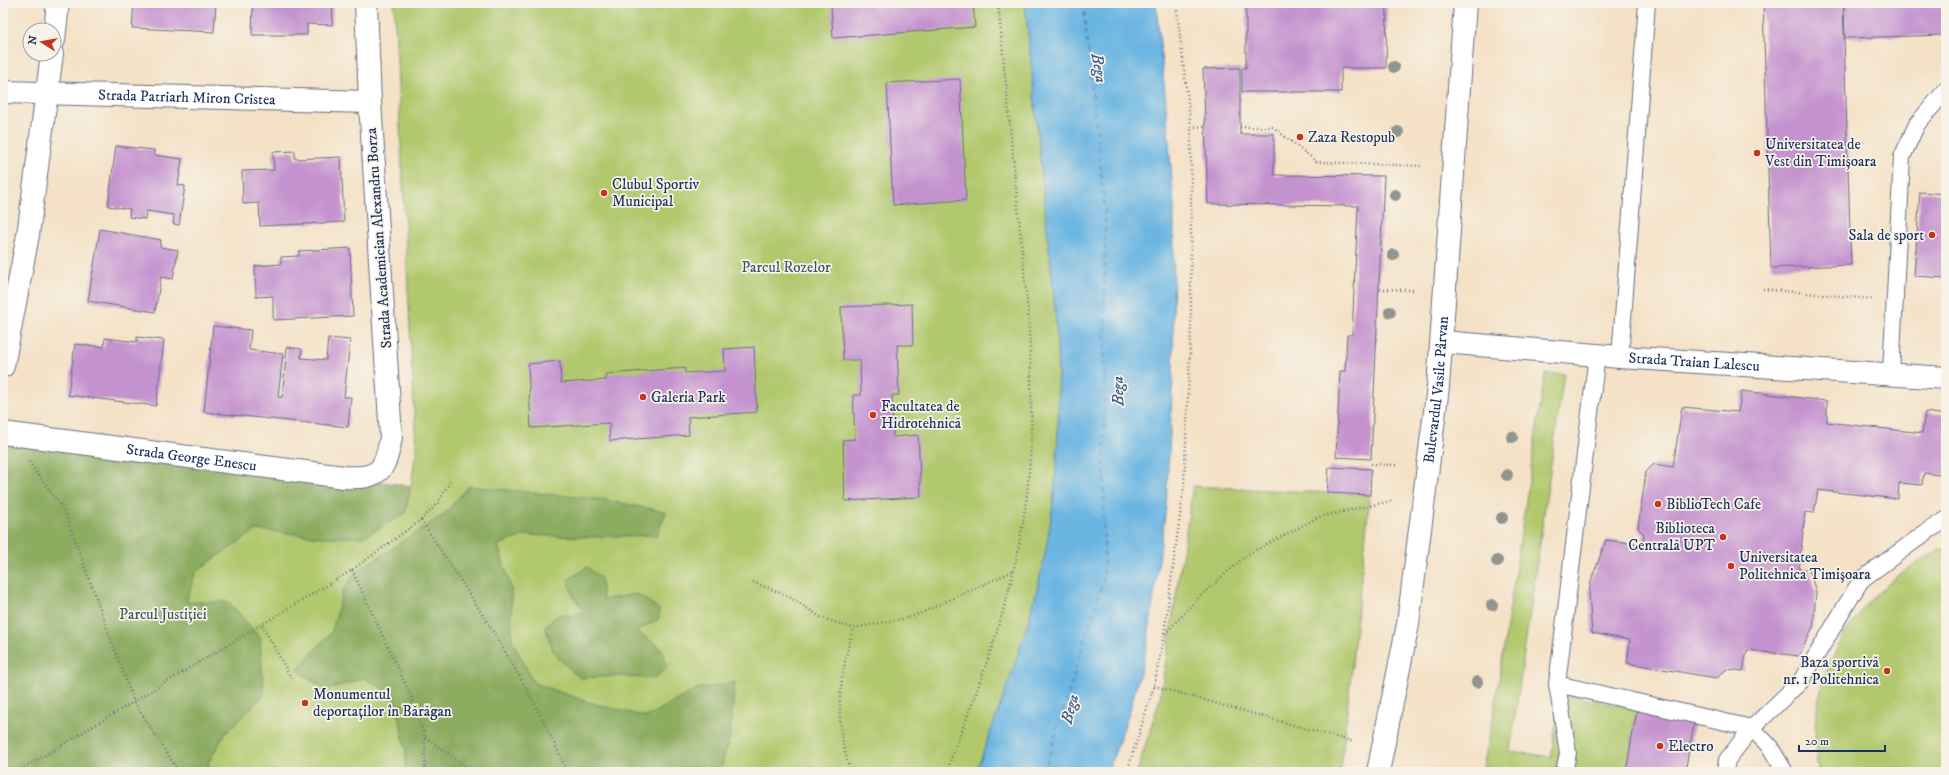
<svg xmlns="http://www.w3.org/2000/svg" width="1949" height="775" viewBox="0 0 1949 775" font-family="'IM FELL DW Pica',serif">
  <rect width="100%" height="100%" fill="#f7f3e8"/>
  <filter id="ink" filterUnits="userSpaceOnUse"><feTurbulence type="fractalNoise" baseFrequency=".025" numOctaves="2"/><feDisplacementMap in="SourceGraphic" scale="8" xChannelSelector="R" yChannelSelector="G"/><feConvolveMatrix kernelMatrix="1 2 1 2 8 2 1 2 1" color-interpolation-filters="sRGB"/></filter>
  <filter id="wash" filterUnits="userSpaceOnUse"><feTurbulence type="fractalNoise" baseFrequency=".012" numOctaves="4" result="noise"/><feDisplacementMap in="SourceGraphic" scale="16" xChannelSelector="R" yChannelSelector="G"/><feGaussianBlur stdDeviation="0.9" result="paint"/><feColorMatrix in="noise" values="0 0 0 0 0 0 0 0 0 0 0 0 0 0 0 0 0 1.4 0 .05"/><feComposite in="paint" operator="in"/></filter>
  <g filter="url(#wash)">
    <rect width="100%" height="100%" fill="#f4e1c6"/>
    <g fill="#b1c86d" stroke="#667c66">
      <path d="M 394,3 L 1025,3 L 1055,309 C 1060,385 1061,462 1048,538 C 1034,619 1004,695 976,772 L 3,772 L 3,433 L 411,486 L 416,450 Z"/>
      <path d="M 1545,374 L 1564,374 L 1510,751 L 1551,757 L 1560,694 L 1637,709 L 1626,772 L 1482,772 L 1493,719 Z"/>
      <path d="M 1193,486 L 1370,495 L 1343,749 L 1339,772 L 1137,772 L 1160,698 Z"/>
      <path d="M 1946,548 L 1946,772 L 1818,772 C 1816,754 1814,735 1816,717 C 1823,658 1855,606 1903,572 C 1916,563 1931,553 1946,548 Z"/>
    </g>
    <g fill="#8cac60" stroke="#546e5f">
      <path d="M 4,442 L 328,475 L 411,486 L 405,514 L 363,537 L 323,537 L 257,530 L 196,571 L 186,602 L 229,602 L 260,638 L 264,695 L 225,734 L 208,763 L 211,772 L 3,772 Z"/>
      <path d="M 469,486 L 605,500 L 666,512 L 657,535 L 589,537 L 525,535 L 498,545 L 511,588 L 512,640 L 534,683 L 588,702 L 646,717 L 697,689 L 735,682 L 730,735 L 720,772 L 405,772 L 406,752 L 394,694 L 364,678 L 326,690 L 297,670 L 332,631 L 343,590 L 356,572 L 443,515 Z"/>
      <path d="M 587,567 L 601,578 L 603,600 L 637,594 L 659,609 L 659,619 L 636,631 L 661,648 L 668,667 L 654,679 L 619,676 L 580,678 L 554,654 L 545,626 L 559,614 L 573,616 L 584,610 L 574,598 L 568,580 Z"/>
    </g>
    <path fill="#6ab5e2" stroke="#4272a0" d="M 1025,3 L 1156,3 L 1166,104 L 1174,207 L 1173,378 L 1166,508 L 1147,647 L 1129,713 L 1108,772 L 976,772 C 1004,695 1034,619 1048,538 C 1061,462 1060,385 1055,309 Z"/>
    <g fill="none" stroke-linecap="round" stroke-linejoin="round">
      <path stroke="#335786" stroke-width="1" stroke-dasharray="5 4" stroke-linecap="butt" d="M 1044,772 L 1104,578 L 1105,210 L 1083,3"/>
    </g>
    <g id="blocks">
      <g fill="#c492cf">
        <path d="M 134,3 L 216,3 L 214,32 L 132,28 Z"/>
        <path d="M 253,3 L 333,3 L 332,25 L 307,24 L 307,35 L 252,35 Z"/>
        <path d="M 831,3 L 973,3 L 975,27 L 833,38 Z"/>
        <path d="M 1246,3 L 1387,3 L 1386,68 L 1341,68 L 1341,92 L 1242,92 L 1242,68 L 1246,68 Z"/>
        <path d="M 1763,3 L 1843,3 L 1851,265 L 1771,268 Z"/>
        <path d="M 1844,3 L 1946,3 L 1946,35 L 1845,38 Z"/>
        <path d="M 1240,68 L 1240,134 L 1274,134 L 1274,175 L 1384,176 L 1371,459 L 1336,457 L 1340,371 L 1345,371 L 1347,335 L 1352,335 L 1358,206 L 1208,204 L 1203,69 Z"/>
        <path d="M 960,79 L 966,200 L 893,205 L 887,83 Z"/>
        <path d="M 116,146 L 154,150 L 154,155 L 182,159 L 178,185 L 185,186 L 179,225 L 173,224 L 174,215 L 146,211 L 145,219 L 129,217 L 130,209 L 108,206 Z"/>
        <path d="M 295,151 L 295,159 L 341,157 L 344,222 L 260,226 L 259,203 L 243,204 L 242,171 L 274,170 L 273,152 Z"/>
        <path d="M 1920,192 L 1946,194 L 1946,278 L 1914,276 Z"/>
        <path d="M 100,229 L 161,240 L 160,247 L 178,250 L 173,279 L 161,277 L 155,312 L 88,301 Z"/>
        <path d="M 350,248 L 353,316 L 273,320 L 273,296 L 256,297 L 255,266 L 281,264 L 281,257 L 299,256 L 299,251 Z"/>
        <path d="M 912,304 L 913,345 L 897,345 L 899,395 L 892,395 L 893,437 L 918,435 L 921,497 L 845,501 L 843,440 L 855,439 L 853,395 L 861,395 L 860,360 L 843,360 L 841,307 Z"/>
        <path d="M 213,326 L 251,330 L 249,350 L 283,354 L 278,397 L 282,397 L 287,347 L 302,349 L 301,358 L 326,360 L 328,338 L 350,340 L 344,397 L 351,397 L 348,427 L 204,412 Z"/>
        <path d="M 137,337 L 164,340 L 156,406 L 68,395 L 75,344 L 104,347 L 105,338 L 137,342 Z"/>
        <path d="M 754,347 L 757,412 L 688,417 L 689,435 L 610,441 L 609,423 L 531,428 L 528,364 L 560,361 L 561,383 L 606,380 L 606,374 L 685,368 L 685,373 L 725,371 L 724,349 Z"/>
        <path d="M 1742,391 L 1827,401 L 1827,422 L 1922,433 L 1925,412 L 1946,415 L 1946,476 L 1924,473 L 1922,485 L 1899,483 L 1898,499 L 1818,490 L 1814,513 L 1805,512 L 1799,570 L 1809,570 L 1816,592 L 1813,627 L 1799,656 L 1747,650 L 1743,671 L 1727,669 L 1716,678 L 1627,663 L 1630,640 L 1592,633 L 1589,593 L 1591,581 L 1606,540 L 1642,544 L 1644,534 L 1638,528 L 1646,472 L 1654,464 L 1673,467 L 1682,407 L 1738,412 Z"/>
        <path d="M 1329,467 L 1371,469 L 1370,495 L 1327,493 Z"/>
        <path d="M 1637,709 L 1695,719 L 1685,772 L 1626,772 Z"/>
      </g>
    </g>
  </g>
  <g filter="url(#ink)">
    <use href="#blocks" fill-opacity="0" stroke="#676d82" stroke-width="1"/>
    <g fill="none" stroke-linecap="round" stroke-linejoin="round">
      <defs>
        <g id="lane">
          <path d="M 1620,357 L 1647,3"/>
          <path d="M 1891,374 L 1902,157 L 1917,124 L 1946,90"/>
          <path d="M 1557,684 L 1752,728 L 1801,681 L 1861,580 L 1929,530 L 1946,520"/>
          <path d="M 1564,772 L 1568,753 L 1557,684 L 1597,355"/>
          <path d="M 1725,772 L 1727,760 L 1752,728 L 1770,747 L 1785,772"/>
        </g>
        <g id="street">
          <path d="M 54,40 L 58,3"/>
          <path id="s1" d="M 3,92 L 370,102"/>
          <path id="s2" d="M 1443,342 L 1620,357 L 1946,378"/>
          <path d="M 3,366 L 28,235 L 52,54"/>
          <path id="s3" d="M 3,433 L 344,477 C 379,479 385,472 391,437 L 370,102 L 366,3"/>
        </g>
        <g id="secondary">
          <path id="s4" d="M 1378,772 L 1408,624 L 1438,387 L 1465,3"/>
        </g>
      </defs>
      <use href="#lane" stroke="#676d82" stroke-width="18"/>
      <use href="#street" stroke="#676d82" stroke-width="24"/>
      <use href="#secondary" stroke="#676d82" stroke-width="24"/>
      <g stroke="#676d82" stroke-width="2.5" stroke-dasharray="1 3" stroke-linecap="butt">
        <path d="M 1191,127 L 1206,126"/>
        <path d="M 1240,127 L 1273,127 L 1317,162 L 1421,166"/>
        <path d="M 1380,289 L 1413,290"/>
        <path d="M 1763,289 L 1872,299"/>
        <path d="M 29,462 L 64,510 L 134,702 L 179,772"/>
        <path d="M 1371,464 L 1396,465"/>
        <path d="M 421,520 C 474,601 529,682 567,772"/>
        <path d="M 352,570 L 409,692 L 425,737 L 425,772"/>
        <path d="M 753,582 L 788,596 L 822,618 L 853,628 L 912,617 L 1013,571"/>
        <path d="M 262,625 L 293,681"/>
        <path d="M 1165,634 L 1199,597 L 1248,554 L 1319,517 L 1391,501"/>
        <path d="M 1154,686 L 1354,742"/>
        <path d="M 425,737 L 474,772"/>
        <path d="M 17,772 L 352,570 L 421,520 L 438,503 L 451,480"/>
        <path d="M 852,772 C 848,766 847,759 845,752 C 834,711 842,669 853,628"/>
        <path d="M 946,772 C 976,694 1007,616 1021,533 C 1035,460 1032,385 1028,311 L 998,3"/>
        <path d="M 1127,772 L 1154,686 L 1164,634 L 1184,486 L 1191,329 L 1191,127 L 1176,3"/>
      </g>
      <use href="#lane" stroke="#fff" stroke-width="16"/>
      <use href="#street" stroke="#fff" stroke-width="22"/>
      <use href="#secondary" stroke="#fff" stroke-width="22"/>
    </g>
    <g fill="#91948f">
      <circle cx="1394" cy="67" r="6"/>
      <circle cx="1398" cy="132" r="6"/>
      <circle cx="1395" cy="195" r="6"/>
      <circle cx="1393" cy="255" r="6"/>
      <circle cx="1390" cy="312" r="6"/>
      <circle cx="1512" cy="437" r="6"/>
      <circle cx="1507" cy="475" r="6"/>
      <circle cx="1502" cy="518" r="6"/>
      <circle cx="1497" cy="561" r="6"/>
      <circle cx="1492" cy="605" r="6"/>
      <circle cx="1477" cy="682" r="6"/>
    </g>
  </g>
  <g fill="#c8321e" stroke="#f7f3e8" stroke-width="1.5">
    <circle cx="1300" cy="137" r="4"/>
    <circle cx="1757" cy="153" r="4"/>
    <circle cx="604" cy="193" r="4"/>
    <circle cx="1932" cy="235" r="4"/>
    <circle cx="643" cy="397" r="4"/>
    <circle cx="873" cy="415" r="4"/>
    <circle cx="1658" cy="504" r="4"/>
    <circle cx="1723" cy="537" r="4"/>
    <circle cx="1731" cy="566" r="4"/>
    <circle cx="1887" cy="671" r="4"/>
    <circle cx="305" cy="703" r="4"/>
    <circle cx="1660" cy="746" r="4"/>
  </g>
  <g text-anchor="middle" dominant-baseline="central" stroke-width="3.5" stroke-linejoin="round" paint-order="stroke">
    <g font-size="15" fill="#1b2f5e" stroke="#f7f3e8">
      <text stroke="none"><textPath href="#s1" startOffset="184">Strada Patriarh Miron Cristea</textPath></text>
      <text transform="translate(379 238) rotate(-94)">Strada Academician Alexandru Borza</text>
      <text stroke="none"><textPath href="#s2" startOffset="252">Strada Traian Lalescu</textPath></text>
      <text stroke="none"><textPath href="#s4" startOffset="387">Bulevardul Vasile Pârvan</textPath></text>
      <text stroke="none"><textPath href="#s3" startOffset="190">Strada George Enescu</textPath></text>
    </g>
    <g font-size="15" fill="#1b2f5e" stroke="#f7f3e8" text-anchor="start">
      <text x="1308" y="137">Zaza Restopub</text>
      <text x="1765" y="144">Universitatea de<tspan x="1765" dy="17">Vest din Timișoara</tspan></text>
      <text x="612" y="184">Clubul Sportiv<tspan x="612" dy="17">Municipal</tspan></text>
      <text x="1924" y="235" text-anchor="end">Sala de sport</text>
      <text x="651" y="397">Galeria Park</text>
      <text x="881" y="406">Facultatea de<tspan x="881" dy="17">Hidrotehnică</tspan></text>
      <text x="1666" y="504">BiblioTech Cafe</text>
      <text x="1715" y="528" text-anchor="end">Biblioteca<tspan x="1715" dy="17">Centrală UPT</tspan></text>
      <text x="1739" y="557">Universitatea<tspan x="1739" dy="17">Politehnica Timișoara</tspan></text>
      <text x="1879" y="662" text-anchor="end">Baza sportivă<tspan x="1879" dy="17">nr. 1 Politehnica</tspan></text>
      <text x="313" y="694">Monumentul<tspan x="313" dy="17">deportaților în Bărăgan</tspan></text>
      <text x="1668" y="746">Electro</text>
    </g>
    <g font-size="15" fill="#405562" stroke="#f7f3e8">
      <text x="786" y="267">Parcul Rozelor</text>
      <text x="163" y="614">Parcul Justiției</text>
    </g>
    <g font-size="16" font-style="italic" fill="#335786" stroke="#f7f3e8">
      <text transform="translate(1099 68) rotate(81)">Bega</text>
      <text transform="translate(1118 391) rotate(-91)">Bega</text>
      <text transform="translate(1070 709) rotate(-75)">Bega</text>
    </g>
  </g>
  <rect width="1949" height="775" fill="none" stroke="#f7f3e8" stroke-width="16"/>
  <g transform="translate(42 42) rotate(281)"><circle r="19" fill="#f7f3e8" stroke="#9fa5b1"/>
  <path d="M0-3L7 15L0 10L-7 15Z" fill="#c8321e"/>
  <text y="-6" font-size="11" font-weight="bold" text-anchor="middle" fill="#1b2f5e">N</text>
  </g>
  <path d="M1799 745v6h86v-6" fill="none" stroke="#1b2f5e" stroke-width="2"/>
  <text x="1805" y="745" font-size="12" fill="#1b2f5e" stroke="#f7f3e8" stroke-width="3" paint-order="stroke">20 m</text>
</svg>
